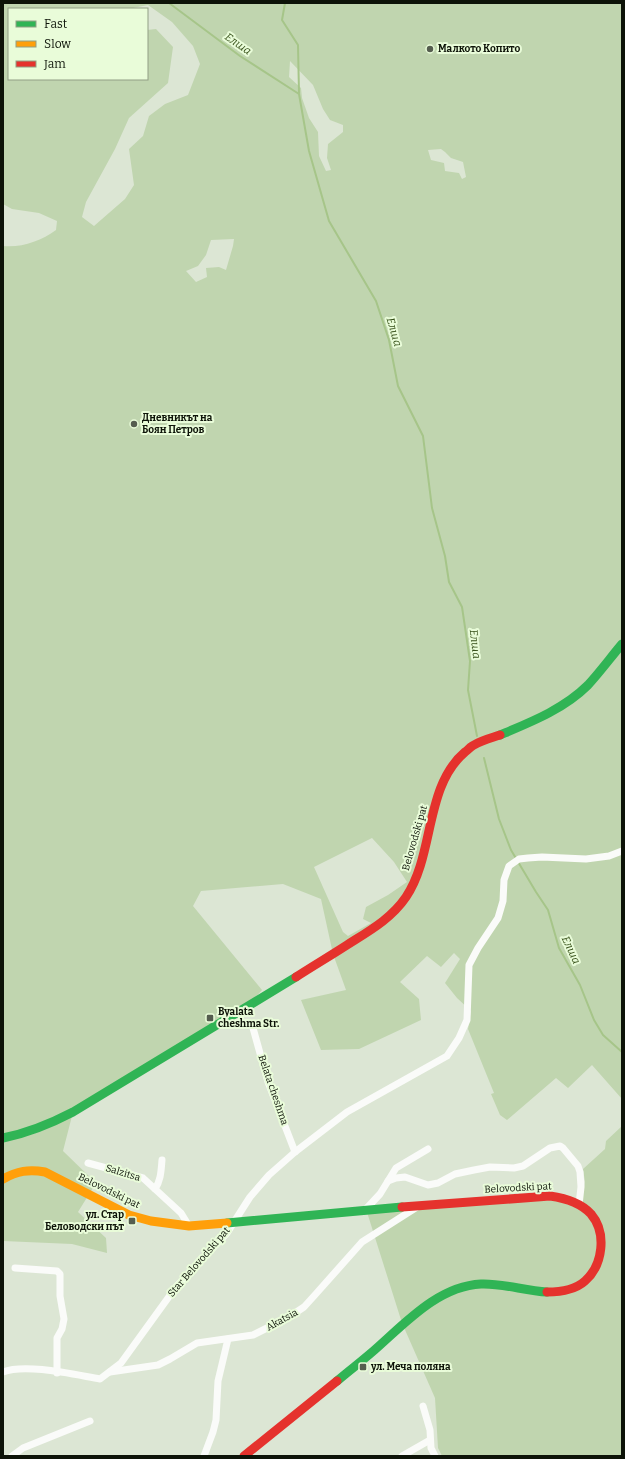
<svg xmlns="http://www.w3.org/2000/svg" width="625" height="1459" viewBox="0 0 625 1459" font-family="Bitter,serif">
  <rect width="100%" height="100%" fill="#dce6d4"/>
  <g fill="#c0d5af" fill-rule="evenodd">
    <path d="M 3,3 L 622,3 L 622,1099 L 592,1065 L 568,1088 L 556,1078 L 507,1120 L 500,1115 L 491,1094 L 494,1093 L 468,1029 L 471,1011 L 457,998 L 445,983 L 460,959 L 454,953 L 441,967 L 427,956 L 400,982 L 419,999 L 421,1020 L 359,1049 L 321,1050 L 301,1000 L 346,990 L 333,954 L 321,899 L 283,884 L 201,891 L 193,906 L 262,990 L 246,1008 L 73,1112 L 63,1151 L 96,1183 L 78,1212 L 106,1238 L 107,1253 L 72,1244 L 3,1241 L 3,246 C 21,248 41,241 56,230 L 57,221 L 39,213 L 12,209 L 3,204 ZM 148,5 L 172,22 L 193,46 L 200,64 L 188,95 L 165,104 L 149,116 L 143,136 L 129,149 L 134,185 L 125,199 L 94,226 L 82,217 L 86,202 L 115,149 L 129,118 L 168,83 L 173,47 L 156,29 L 147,30 L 147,79 L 9,79 L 9,9 L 128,9 ZM 290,61 L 313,85 L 323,109 L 330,120 L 343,125 L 343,132 L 328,144 L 327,158 L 331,170 L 326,171 L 319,156 L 318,132 L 309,118 L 302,98 L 301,88 L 289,77 ZM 441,149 L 445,152 L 451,158 L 463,162 L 466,177 L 462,179 L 459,173 L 445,171 L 444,163 L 431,160 L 428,150 ZM 234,239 L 233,246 L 226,270 L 219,267 L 206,268 L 207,277 L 196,282 L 186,271 L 198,266 L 206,255 L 211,240 ZM 372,838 L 394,862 L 407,882 L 388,895 L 366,907 L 363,919 L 371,923 L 348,936 L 343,932 L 314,867 Z"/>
    <path d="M 622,1126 L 622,1456 L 442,1456 L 438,1448 L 435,1398 L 402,1323 L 366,1209 L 582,1199 L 585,1182 L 583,1169 L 605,1149 L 606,1141 Z"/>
  </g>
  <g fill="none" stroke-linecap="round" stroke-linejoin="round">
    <g stroke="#a6c589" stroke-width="2">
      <path d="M 169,3 L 240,56 L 299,94 L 309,151 L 329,221 L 376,301 L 389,340 L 398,386 L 423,436 L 432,508 L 445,556 L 449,582 L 462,607 L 470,661 L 468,690 L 477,736"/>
      <path d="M 285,3 L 282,20 L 298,45 L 299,93"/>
      <path d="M 484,758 L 499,819 L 511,850 L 536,892 L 548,910 L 559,948 L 580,985 L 594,1020 L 603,1035 L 622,1052"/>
    </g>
    <g stroke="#fafbf9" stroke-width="7">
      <path d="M 253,1028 L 268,1082 L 295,1152"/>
      <path d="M 162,1160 C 161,1171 161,1180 155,1189 L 181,1213 L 189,1226"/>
      <path d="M 88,1163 L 143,1178 L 155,1189"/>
      <path d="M 388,1181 L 396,1168 L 428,1149"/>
      <path d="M 366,1209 L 380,1194 L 388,1181 L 396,1178 L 405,1177 L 428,1185 L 438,1183 L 455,1174 L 474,1170 L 490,1167 L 514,1168 L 523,1166 L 550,1148 L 560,1146 L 563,1148 L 578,1166 L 580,1172 L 581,1187 L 579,1205"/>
      <path d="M 15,1268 L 57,1271 L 60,1274 L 60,1296 L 64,1319 L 62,1329 L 57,1338 L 57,1373"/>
      <path d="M 3,1372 C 26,1363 76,1375 100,1379 L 121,1363 L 176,1287 L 227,1233 L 250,1197 L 269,1175 L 295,1152 L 347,1112 L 447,1056 L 459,1038 L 467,1020 L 469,965 L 478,948 L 498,918 L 503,901 L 504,880 L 509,866 L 519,859 L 528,858 L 542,857 L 586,859 L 609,856 L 622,851"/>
      <path d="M 110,1372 L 158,1365 L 170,1359 L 197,1343 L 253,1335 L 289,1317 L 304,1307 L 314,1296 L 362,1242 L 417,1207"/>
      <path d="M 423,1406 L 430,1430 L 431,1448 L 435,1456"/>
      <path d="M 12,1456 L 23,1448 L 90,1421"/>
      <path d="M 204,1456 L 213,1432 L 216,1420 L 218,1381 L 228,1339"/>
      <path d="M 402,1456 L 430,1440"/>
    </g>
    <g stroke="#30b455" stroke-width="9">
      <path d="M 500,735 C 531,722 564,709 588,685 C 600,672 611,657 622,644"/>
      <path d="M 3,1138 C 28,1133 50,1124 73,1112 L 296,977"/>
      <path d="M 227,1223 L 402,1207"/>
      <path d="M 337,1381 C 351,1369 366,1358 379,1346 C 408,1320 440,1286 481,1284 C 503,1283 525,1291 547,1292"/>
    </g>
    <path stroke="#ff9f0a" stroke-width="9" d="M 3,1179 C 17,1171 29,1169 45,1172 L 129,1215 L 151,1221 L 189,1226 L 227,1223"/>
    <g stroke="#e5322d" stroke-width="9">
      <path d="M 296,977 C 313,966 330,956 347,945 C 369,931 391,919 406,897 C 435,854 424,787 465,752 C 468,750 471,746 474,745 C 482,740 491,738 500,735"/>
      <path d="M 402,1207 L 550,1196 C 564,1198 581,1203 591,1214 C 607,1233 603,1265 585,1281 C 575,1290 560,1292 547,1292"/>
      <path d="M 244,1456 L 337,1381"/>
    </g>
  </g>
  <g fill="#555d4f" stroke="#e9fcd9" stroke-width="1.5">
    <circle cx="430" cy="49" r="4"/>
    <circle cx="134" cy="424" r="4"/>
    <rect x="206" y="1014" width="8" height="8" rx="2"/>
    <rect x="128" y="1217" width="8" height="8" rx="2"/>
    <rect x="359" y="1363" width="8" height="8" rx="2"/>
  </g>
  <g text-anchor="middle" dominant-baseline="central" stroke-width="4" stroke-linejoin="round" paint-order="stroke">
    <g font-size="10" font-weight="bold" fill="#0d1308" stroke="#e9fcd9" text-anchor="start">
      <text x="438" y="49">Малкото Копито</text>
      <text x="142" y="418">Дневникът на<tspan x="142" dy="12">Боян Петров</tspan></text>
      <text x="218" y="1012">Byalata<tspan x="218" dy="12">cheshma Str.</tspan></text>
      <text x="124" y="1215" text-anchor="end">ул. Стар<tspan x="124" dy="12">Беловодски път</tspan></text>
      <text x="371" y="1367">ул. Меча поляна</text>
    </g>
    <g font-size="10" fill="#0d1308" stroke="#e9fcd9">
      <text transform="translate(415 838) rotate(-74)">Belovodski pat</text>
      <text transform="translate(273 1090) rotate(71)">Belata cheshma</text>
      <text transform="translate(123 1173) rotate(17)">Salzitsa</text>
      <text transform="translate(518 1188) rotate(-3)">Belovodski pat</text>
      <text transform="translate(109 1191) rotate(26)">Belovodski pat</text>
      <text transform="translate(199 1262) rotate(-49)">Star Belovodski pat</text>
      <text transform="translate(282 1320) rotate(-29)">Akatsia</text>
    </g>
    <g font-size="11" font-style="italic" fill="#354f18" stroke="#e9fcd9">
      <text transform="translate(238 44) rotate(35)">Елша</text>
      <text transform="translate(394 332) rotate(74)">Елша</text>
      <text transform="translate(475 644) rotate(83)">Елша</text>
      <text transform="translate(571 950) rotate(65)">Елша</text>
    </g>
  </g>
  <rect width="625" height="1459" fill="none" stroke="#0d1308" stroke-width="8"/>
  <rect x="8" y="8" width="140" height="72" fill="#e9fcd9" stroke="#919f85"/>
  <rect x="16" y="21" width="20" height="6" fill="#30b455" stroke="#919f85"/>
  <text x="44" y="28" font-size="12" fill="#0d1308">Fast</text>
  <rect x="16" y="41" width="20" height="6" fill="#ff9f0a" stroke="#919f85"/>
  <text x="44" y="48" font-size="12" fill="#0d1308">Slow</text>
  <rect x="16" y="61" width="20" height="6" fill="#e5322d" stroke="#919f85"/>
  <text x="44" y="68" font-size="12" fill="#0d1308">Jam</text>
</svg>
